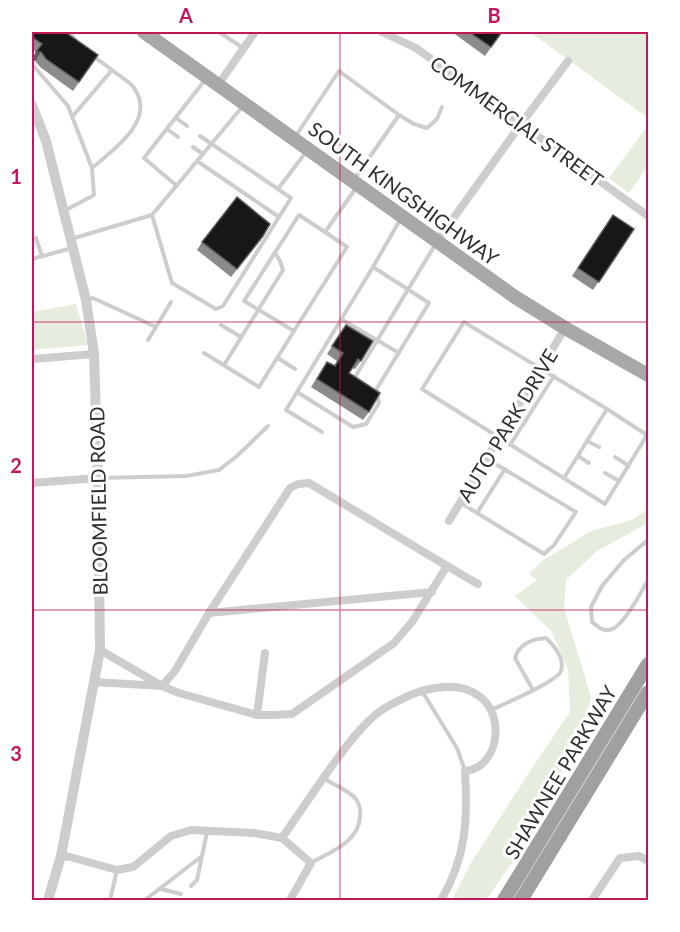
<svg xmlns="http://www.w3.org/2000/svg" width="680" height="932" viewBox="0 0 680 932" font-family="Lato,sans-serif">
  <rect width="100%" height="100%" fill="#fff"/>
  <g fill="#e6edde">
    <path d="M 530,32 L 648,32 L 648,118 Z"/>
    <path d="M 648,125 L 648,165 L 629,193 L 609,178 Z"/>
    <path d="M 76,304 L 88,345 L 32,350 L 32,312 Z"/>
    <path d="M 648,509 L 648,523 L 597,551 L 566,580 L 564,608 L 591,697 L 584,727 L 556,782 L 524,833 L 512,863 L 486,900 L 452,900 L 471,863 L 526,777 L 570,712 L 568,669 L 551,631 L 515,596 L 537,580 L 529,574 L 542,561 L 591,531 L 632,520 Z"/>
  </g>
  <g fill="none" stroke-linecap="round" stroke-linejoin="round">
    <g stroke="#cdcdcd" stroke-width="4">
      <path d="M 71,32 L 71,34 L 76,41"/>
      <path d="M 219,32 L 243,48"/>
      <path d="M 32,64 L 68,106 L 92,168 L 94,195 L 64,211"/>
      <path d="M 399,115 L 414,124 L 427,128 L 437,119 L 442,107"/>
      <path d="M 72,117 L 112,70 L 93,56"/>
      <path d="M 176,118 L 187,126"/>
      <path d="M 167,129 L 178,137"/>
      <path d="M 200,136 L 291,198 L 279,217"/>
      <path d="M 295,137 L 339,71 L 399,115 L 355,178"/>
      <path d="M 193,147 L 203,154"/>
      <path d="M 92,168 C 113,150 157,120 134,88 C 129,81 118,75 112,70"/>
      <path d="M 177,186 L 144,158 L 205,80"/>
      <path d="M 278,189 L 306,152"/>
      <path d="M 152,215 L 172,283 L 216,309 L 223,306 L 279,217 L 197,161"/>
      <path d="M 325,232 L 347,247 L 294,331 L 244,301 L 299,215 L 325,232 L 356,188"/>
      <path d="M 32,239 L 36,238 L 42,256"/>
      <path d="M 71,239 L 152,215 L 243,106"/>
      <path d="M 32,259 L 72,248"/>
      <path d="M 86,300 L 93,298 L 156,327 L 171,302"/>
      <path d="M 341,319 L 399,353"/>
      <path d="M 464,322 L 607,409 L 647,435 L 605,504 L 422,389 Z"/>
      <path d="M 221,325 L 241,337"/>
      <path d="M 148,340 L 156,327"/>
      <path d="M 204,353 L 259,387 L 294,331"/>
      <path d="M 278,358 L 295,369"/>
      <path d="M 224,365 L 283,270 L 280,261 L 275,253"/>
      <path d="M 357,379 L 355,377 L 435,245"/>
      <path d="M 297,392 L 373,267"/>
      <path d="M 322,432 L 286,410 L 297,392 L 353,427 L 366,424 L 379,403 L 376,390 L 429,303 L 373,267 L 400,220"/>
      <path d="M 587,441 L 599,447"/>
      <path d="M 510,445 L 554,376"/>
      <path d="M 578,456 L 589,463"/>
      <path d="M 615,457 L 629,466"/>
      <path d="M 605,473 L 619,481"/>
      <path d="M 99,478 L 186,476 L 219,470 L 237,456 L 268,426"/>
      <path d="M 564,478 L 607,409"/>
      <path d="M 461,503 L 544,554 L 554,545 L 576,512 L 487,459"/>
      <path d="M 477,513 L 505,469"/>
      <path d="M 648,540 L 624,560 L 602,586 L 591,607 L 592,622 C 597,626 602,631 609,630 C 623,628 641,592 648,580"/>
      <path d="M 422,691 L 457,748 L 465,771"/>
      <path d="M 491,710 C 504,704 558,681 561,671 C 565,659 554,645 546,638 C 532,639 519,644 515,658 L 533,690"/>
      <path d="M 311,863 C 330,852 359,842 360,817 C 361,810 360,805 356,799 C 350,791 334,785 325,779"/>
      <path d="M 191,886 L 197,880 L 202,856"/>
      <path d="M 161,889 L 181,894"/>
      <path d="M 110,900 L 117,870"/>
      <path d="M 145,900 L 202,856 L 207,832"/>
    </g>
    <g stroke="#cdcdcd" stroke-width="8">
      <path d="M 382,32 L 416,48 L 648,216"/>
      <path d="M 218,85 L 255,32"/>
      <path d="M 437,241 L 521,124 L 568,61"/>
      <path d="M 32,359 L 94,354"/>
      <path d="M 32,483 L 98,478"/>
      <path d="M 449,521 L 565,328"/>
      <path d="M 447,566 L 478,584"/>
      <path d="M 209,613 L 432,592"/>
      <path d="M 94,682 L 162,686 L 175,671 L 209,613 L 290,488 L 298,484 L 309,483 L 447,566 L 412,622 L 394,643 L 292,714 L 273,715 L 257,715 L 179,693 L 162,686 L 100,650"/>
      <path d="M 257,715 L 265,653"/>
      <path d="M 282,838 C 300,812 318,785 337,759 C 348,744 359,729 373,717 C 383,707 396,702 408,696 C 429,687 459,681 479,696 C 500,711 501,747 482,764 C 477,769 471,770 465,771 C 468,820 466,858 441,900"/>
      <path d="M 61,856 L 70,857 L 117,870 L 133,867 L 171,836 L 191,830 L 254,833 L 282,838 L 311,863 L 290,900"/>
      <path d="M 592,900 L 620,858 L 639,856 L 648,861"/>
    </g>
    <path stroke="#cdcdcd" stroke-width="10" d="M 32,105 L 46,141 L 86,300 L 94,354 L 98,478 L 100,650 L 61,856 L 48,900"/>
    <path stroke="#a8a8a8" stroke-width="14" d="M 144,32 L 515,297 L 565,328 L 648,375"/>
    <g stroke="#a0a0a0" stroke-width="14">
      <path d="M 504,900 L 648,664"/>
      <path d="M 521,900 L 648,692"/>
    </g>
  </g>
  <g fill="#8b8b8b">
    <path d="M 32,32 L 98,55 L 73,91 L 40,67 L 35,61 L 32,60 L 32,59 L 36,52 L 32,49 Z"/>
    <path d="M 452,32 L 502,32 L 485,56 Z"/>
    <path d="M 613,215 L 634,229 L 593,290 L 572,276 Z"/>
    <path d="M 202,242 L 257,244 L 231,277 L 197,250 Z"/>
    <path d="M 346,325 L 361,361 L 355,369 L 352,368 L 349,373 L 369,412 L 363,420 L 311,387 L 327,362 L 334,366 L 337,361 L 327,354 Z"/>
  </g>
  <path fill="#5d5d5d" d="M 36,52 L 41,52 L 35,61 L 32,60 L 32,59 Z"/>
  <g fill="#171717" stroke="#5d5d5d" stroke-width="1.5">
    <path d="M 32,32 L 65,32 L 98,55 L 79,82 L 46,59 L 41,52 L 36,52 L 42,44 L 32,37 Z"/>
    <path d="M 469,32 L 502,32 L 491,47 Z"/>
    <path d="M 237,197 L 270,224 L 263,236 L 237,269 L 202,242 Z"/>
    <path d="M 613,215 L 634,229 L 599,282 L 578,268 Z"/>
    <path d="M 346,325 L 373,341 L 361,361 L 358,359 L 349,373 L 380,393 L 369,412 L 317,379 L 327,362 L 335,366 L 343,353 L 332,346 Z"/>
  </g>
  <path fill="none" stroke="#c2185b" stroke-width="1.5" stroke-opacity="0.55" d="M 340,32 L 340,900M 32,322 L 648,322M 32,610 L 648,610"/>
  <g text-anchor="middle" dominant-baseline="central" stroke-width="6" stroke-linejoin="round" paint-order="stroke">
    <g font-size="20" fill="#303030" stroke="#fff">
      <text transform="translate(517 121) rotate(36)">COMMERCIAL STREET</text>
      <text transform="translate(404 193) rotate(36)">SOUTH KINGSHIGHWAY</text>
      <text transform="translate(507 425) rotate(-59)">AUTO PARK DRIVE</text>
      <text transform="translate(98 501) rotate(-91)">BLOOMFIELD ROAD</text>
      <text transform="translate(560 772) rotate(-59)">SHAWNEE PARKWAY</text>
    </g>
  </g>
  <rect width="680" height="932" fill="none" stroke="#ffffff" stroke-width="66"/>
  <rect x="33" y="33" width="614" height="866" fill="none" stroke="#c2185b" stroke-width="2"/>
  <g font-size="20" text-anchor="middle" font-weight="bold" fill="#c2185b">
    <text x="186" y="23">A</text>
    <text x="494" y="23">B</text>
    <text x="16" y="184">1</text>
    <text x="16" y="473">2</text>
    <text x="16" y="761">3</text>
  </g>
</svg>
